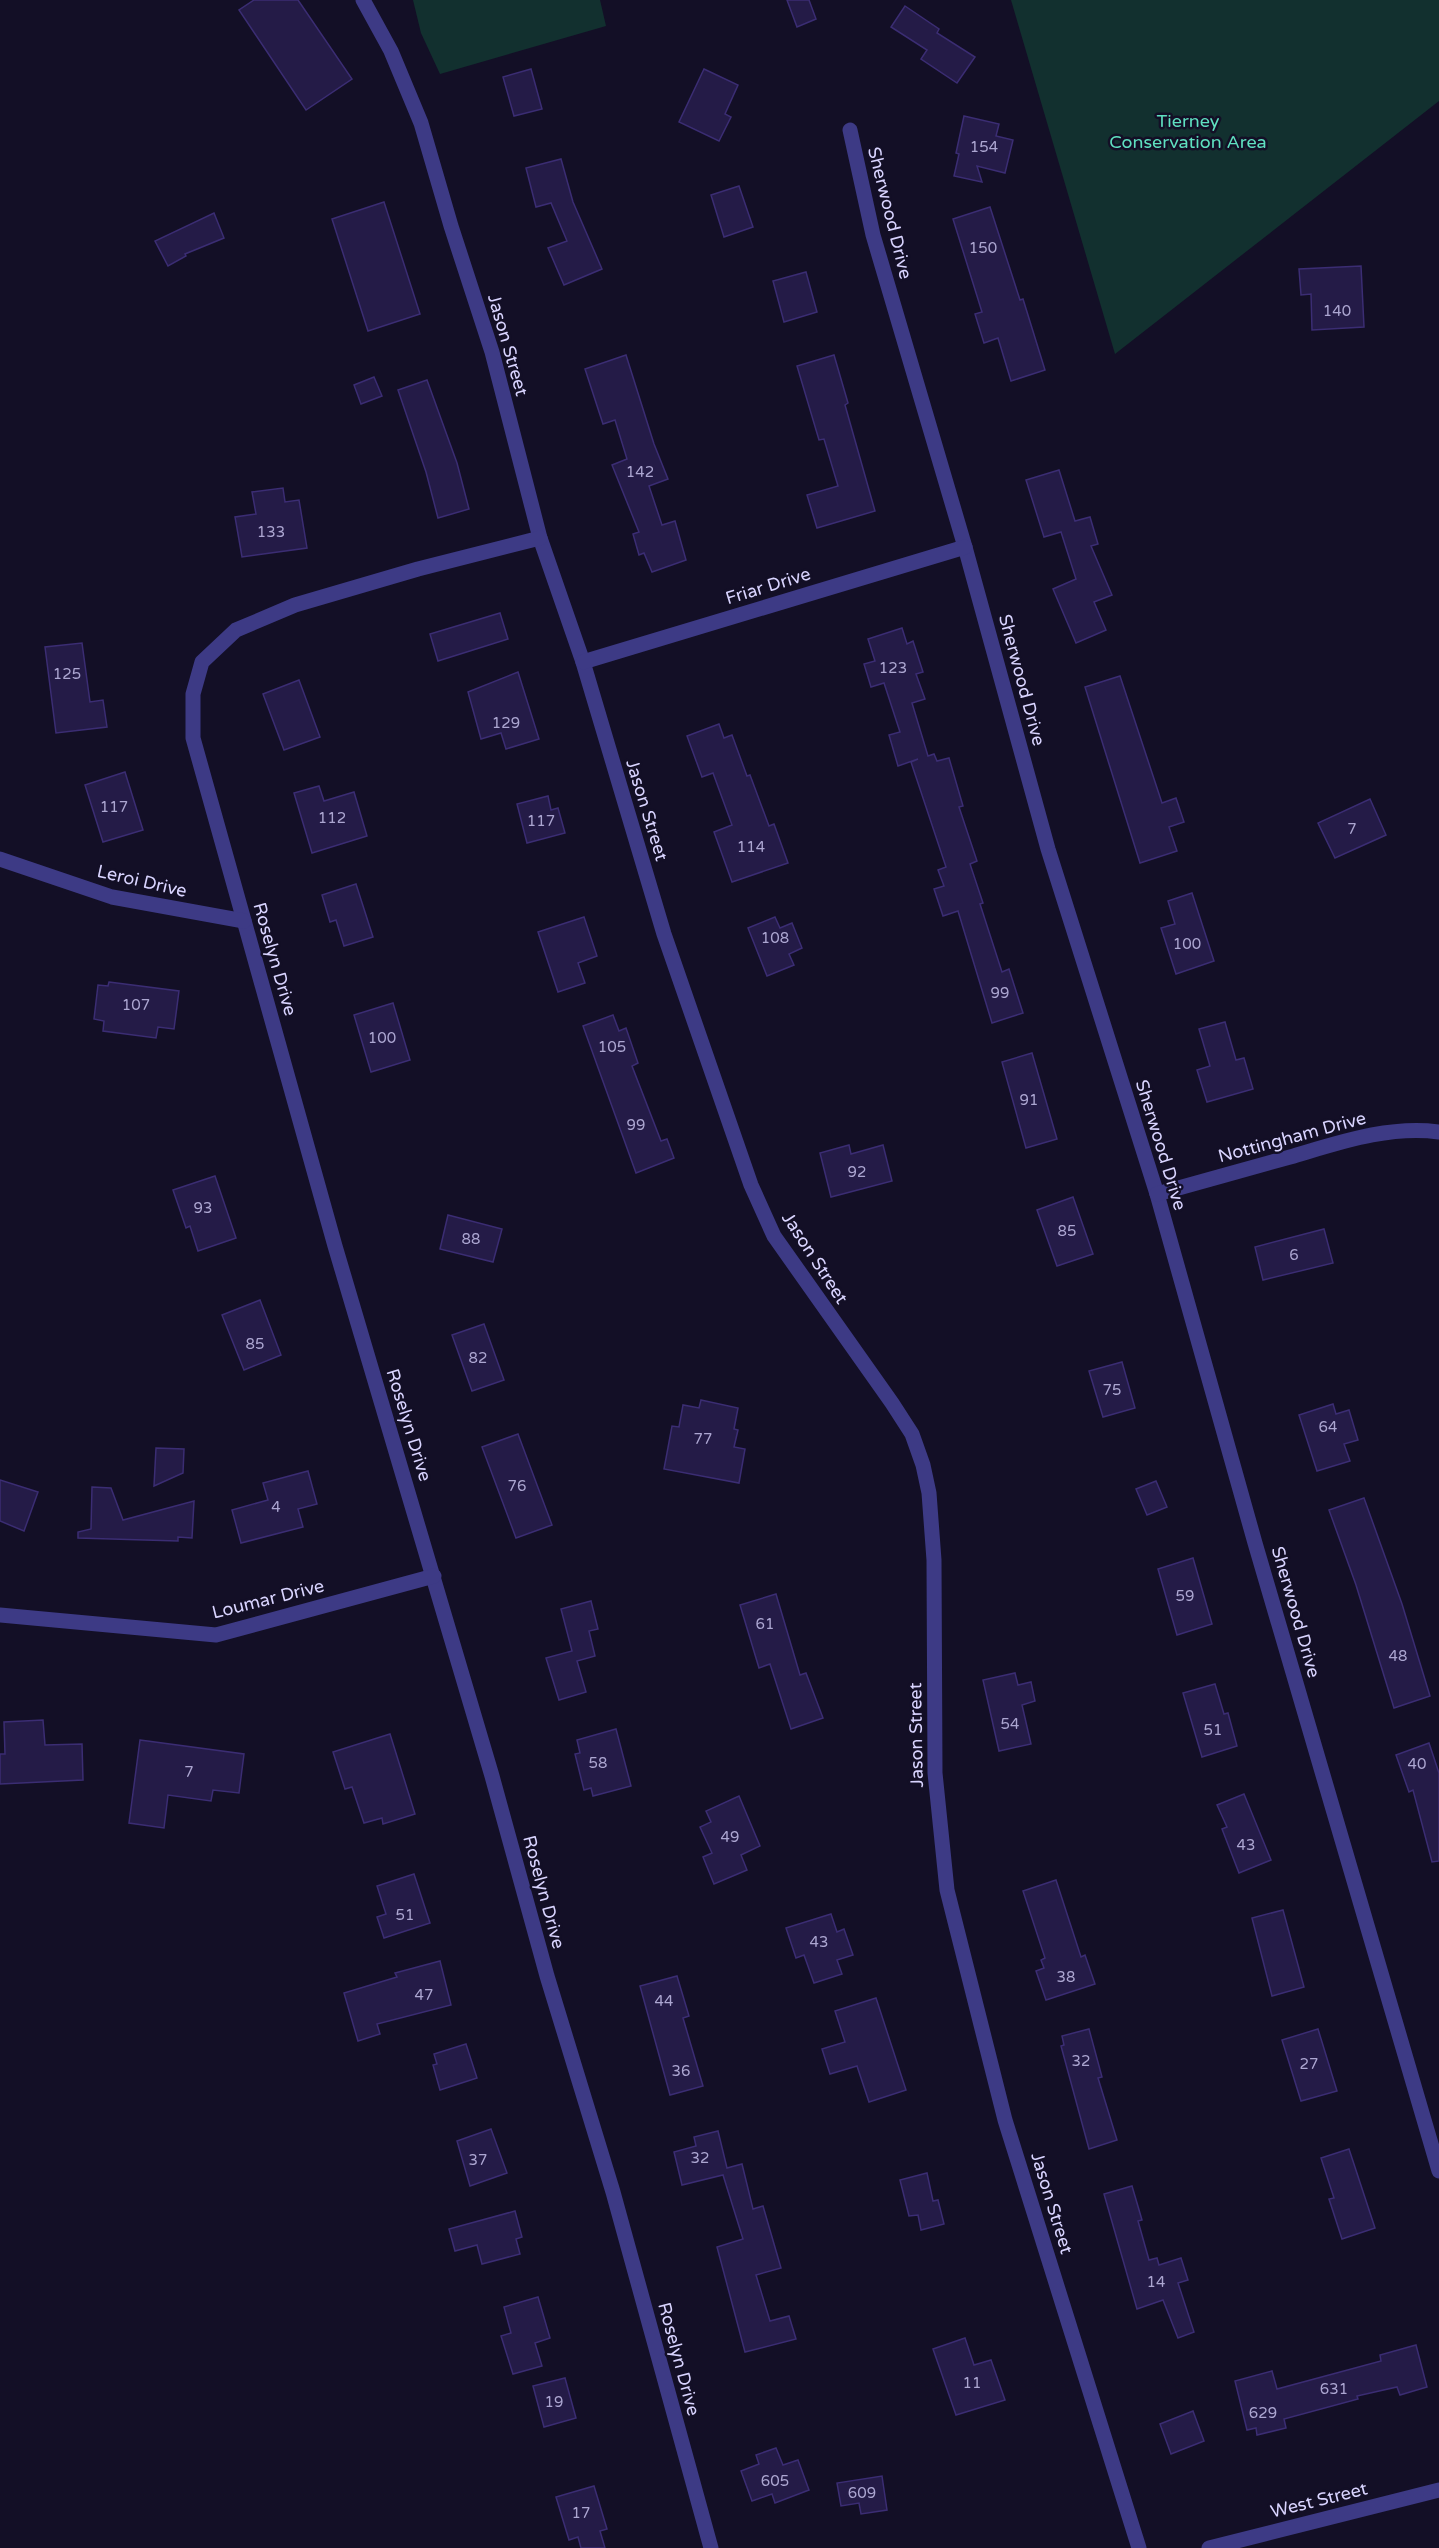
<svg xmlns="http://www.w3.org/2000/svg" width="1439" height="2548" viewBox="0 0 1439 2548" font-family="'Varela Round',sans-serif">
  <rect width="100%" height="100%" fill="#130f26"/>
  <g fill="#12302f">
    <path d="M 413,0 L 600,0 L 606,26 L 440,74 L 421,33 Z"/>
    <path d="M 1011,0 L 1439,0 L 1439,101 L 1115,354 Z"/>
  </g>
  <g fill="#241b47" stroke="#3b2d73" stroke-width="1.5">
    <path d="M 254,0 L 298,0 L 352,79 L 306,110 L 239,10 Z"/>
    <path d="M 787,0 L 809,0 L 816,19 L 797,27 Z"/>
    <path d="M 905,6 L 939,29 L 937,33 L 975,57 L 957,83 L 921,59 L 927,50 L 891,27 Z"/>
    <path d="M 531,69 L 542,109 L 514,116 L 503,77 Z"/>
    <path d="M 704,69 L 738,85 L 725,114 L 731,117 L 719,141 L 679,122 Z"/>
    <path d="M 964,116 L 999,124 L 996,136 L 1013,140 L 1005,173 L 977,166 L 982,182 L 954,176 L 959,154 L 956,153 Z"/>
    <path d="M 561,159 L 573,202 L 602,269 L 564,285 L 548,248 L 567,241 L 551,203 L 536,207 L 526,168 Z"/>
    <path d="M 739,186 L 753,227 L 724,237 L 711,195 Z"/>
    <path d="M 384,202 L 420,314 L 368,331 L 332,219 Z"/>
    <path d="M 990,207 L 1020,300 L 1023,299 L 1045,370 L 1011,381 L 998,338 L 984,343 L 975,314 L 982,312 L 953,219 Z"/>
    <path d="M 214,213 L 224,238 L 185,254 L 186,256 L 168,266 L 155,241 Z"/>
    <path d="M 1361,266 L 1364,327 L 1312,330 L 1311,294 L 1301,295 L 1299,269 Z"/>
    <path d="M 806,272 L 817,312 L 784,322 L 773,281 Z"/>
    <path d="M 626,355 L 654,444 L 668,479 L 649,486 L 662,525 L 675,521 L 686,560 L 652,572 L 644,553 L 639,555 L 633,534 L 639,532 L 612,465 L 627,459 L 615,420 L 603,424 L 585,369 Z"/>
    <path d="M 834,355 L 848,403 L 845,405 L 875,511 L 817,528 L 807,495 L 838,486 L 824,439 L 819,440 L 797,366 Z"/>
    <path d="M 374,377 L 382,396 L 361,404 L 354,385 Z"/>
    <path d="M 427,380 L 457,463 L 469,509 L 438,518 L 426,472 L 398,390 Z"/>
    <path d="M 1059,470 L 1075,521 L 1090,517 L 1098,544 L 1091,546 L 1112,595 L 1094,602 L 1106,630 L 1076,643 L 1053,589 L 1076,579 L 1061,532 L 1044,537 L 1026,480 Z"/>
    <path d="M 283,488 L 285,502 L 299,500 L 307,548 L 242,557 L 235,517 L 256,514 L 252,492 Z"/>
    <path d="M 500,613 L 508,639 L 438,661 L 430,634 Z"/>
    <path d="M 902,628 L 907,644 L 913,641 L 923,672 L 916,674 L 925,699 L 912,703 L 928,756 L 934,754 L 937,761 L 949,758 L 963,806 L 959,807 L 977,861 L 970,864 L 983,903 L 980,904 L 1002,972 L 1009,969 L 1023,1013 L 992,1023 L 958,911 L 943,916 L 934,889 L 944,886 L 938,870 L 946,867 L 911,762 L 918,759 L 898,766 L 889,735 L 900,732 L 884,683 L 871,687 L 864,664 L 875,661 L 868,639 Z"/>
    <path d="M 82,643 L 90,702 L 103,700 L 107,727 L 56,733 L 45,647 Z"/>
    <path d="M 518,672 L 539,739 L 506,749 L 501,733 L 481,739 L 468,692 Z"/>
    <path d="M 1120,676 L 1162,803 L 1176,798 L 1184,822 L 1169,827 L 1177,851 L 1140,863 L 1085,687 Z"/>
    <path d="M 299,680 L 320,737 L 284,750 L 263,694 Z"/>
    <path d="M 719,724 L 724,738 L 732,735 L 747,776 L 750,775 L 769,826 L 774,824 L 788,863 L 732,882 L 714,832 L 732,825 L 713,773 L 702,777 L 687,736 Z"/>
    <path d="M 125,772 L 143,830 L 103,842 L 85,785 Z"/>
    <path d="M 319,786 L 324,801 L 354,792 L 367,836 L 312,853 L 294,793 Z"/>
    <path d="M 548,796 L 551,810 L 558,808 L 565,833 L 527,843 L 517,804 Z"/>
    <path d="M 1370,799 L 1386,835 L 1335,858 L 1318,823 Z"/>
    <path d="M 356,884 L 373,937 L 344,946 L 336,920 L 330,922 L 322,895 Z"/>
    <path d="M 1192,893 L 1214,961 L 1176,974 L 1161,928 L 1175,924 L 1168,901 Z"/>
    <path d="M 584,917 L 597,956 L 578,963 L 585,983 L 558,992 L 538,932 Z"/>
    <path d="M 775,917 L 780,928 L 792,923 L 802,948 L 789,954 L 794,965 L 767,976 L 748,928 Z"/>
    <path d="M 109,982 L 179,991 L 174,1029 L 158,1027 L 156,1038 L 103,1031 L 104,1021 L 94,1019 L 98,985 L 108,986 Z"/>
    <path d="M 393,1003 L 410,1060 L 371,1072 L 354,1015 Z"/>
    <path d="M 613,1015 L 619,1031 L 626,1028 L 638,1063 L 632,1066 L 661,1141 L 667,1139 L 674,1158 L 636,1173 L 583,1026 Z"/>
    <path d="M 1225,1022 L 1236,1060 L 1244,1058 L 1253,1089 L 1207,1102 L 1197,1070 L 1210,1066 L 1199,1029 Z"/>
    <path d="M 1032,1053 L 1057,1139 L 1026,1148 L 1002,1062 Z"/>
    <path d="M 849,1145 L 851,1154 L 883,1145 L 892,1181 L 831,1197 L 820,1153 Z"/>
    <path d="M 215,1176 L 236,1238 L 198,1251 L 190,1226 L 186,1228 L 173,1190 Z"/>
    <path d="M 1073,1197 L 1093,1254 L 1057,1266 L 1037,1210 Z"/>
    <path d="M 448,1215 L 502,1229 L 493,1262 L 440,1249 Z"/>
    <path d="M 1324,1229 L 1333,1263 L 1263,1280 L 1255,1247 Z"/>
    <path d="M 260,1300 L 281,1355 L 244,1370 L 222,1315 Z"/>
    <path d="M 484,1324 L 504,1380 L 472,1391 L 452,1335 Z"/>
    <path d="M 1122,1362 L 1135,1408 L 1103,1417 L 1089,1371 Z"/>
    <path d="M 701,1400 L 738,1408 L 734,1429 L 738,1430 L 734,1447 L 745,1449 L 739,1483 L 664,1469 L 672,1426 L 679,1427 L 683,1405 L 699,1408 Z"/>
    <path d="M 1333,1404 L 1336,1414 L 1349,1410 L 1358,1440 L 1344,1444 L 1350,1461 L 1317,1471 L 1299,1415 Z"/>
    <path d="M 518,1434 L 552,1525 L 516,1538 L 482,1447 Z"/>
    <path d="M 156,1448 L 184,1449 L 183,1473 L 154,1486 Z"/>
    <path d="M 308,1471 L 317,1504 L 298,1509 L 303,1527 L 241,1543 L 232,1510 L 268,1500 L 263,1483 Z"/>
    <path d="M 0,1480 L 38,1492 L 24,1531 L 0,1521 Z"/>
    <path d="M 1156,1481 L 1167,1507 L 1147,1515 L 1136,1489 Z"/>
    <path d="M 92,1487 L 111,1488 L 123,1520 L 194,1501 L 192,1538 L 178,1537 L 178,1541 L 78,1538 L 78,1532 L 91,1529 Z"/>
    <path d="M 1364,1498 L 1402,1604 L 1430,1696 L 1394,1708 L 1356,1585 L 1329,1510 Z"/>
    <path d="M 1193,1558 L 1212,1624 L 1177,1635 L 1158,1569 Z"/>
    <path d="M 776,1594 L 800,1675 L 806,1673 L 823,1718 L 791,1729 L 770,1664 L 759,1668 L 740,1605 Z"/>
    <path d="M 591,1601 L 598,1629 L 589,1631 L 595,1656 L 577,1661 L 586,1692 L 559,1700 L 546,1658 L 572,1651 L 561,1609 Z"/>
    <path d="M 1015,1673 L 1018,1685 L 1031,1682 L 1035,1701 L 1022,1705 L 1031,1744 L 999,1751 L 983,1680 Z"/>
    <path d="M 1215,1684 L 1224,1714 L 1228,1713 L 1237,1746 L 1202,1757 L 1183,1693 Z"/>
    <path d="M 43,1720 L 45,1745 L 82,1744 L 83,1780 L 0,1784 L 0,1754 L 5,1754 L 4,1722 Z"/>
    <path d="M 616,1729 L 631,1786 L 593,1796 L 591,1788 L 584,1790 L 575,1754 L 580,1753 L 577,1740 Z"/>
    <path d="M 390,1734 L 415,1814 L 383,1824 L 382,1818 L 364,1823 L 352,1787 L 345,1789 L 333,1752 Z"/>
    <path d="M 140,1740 L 244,1754 L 239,1793 L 213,1790 L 211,1801 L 168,1795 L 164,1828 L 129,1823 Z"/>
    <path d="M 1429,1743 L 1439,1773 L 1439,1861 L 1432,1862 L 1413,1790 L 1409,1792 L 1396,1755 Z"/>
    <path d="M 1244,1794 L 1271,1860 L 1239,1873 L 1222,1829 L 1227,1827 L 1217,1805 Z"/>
    <path d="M 739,1796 L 760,1846 L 741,1855 L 747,1870 L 714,1884 L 703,1857 L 712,1853 L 700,1827 L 711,1822 L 706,1811 Z"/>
    <path d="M 414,1874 L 430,1923 L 384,1938 L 377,1917 L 386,1914 L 377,1886 Z"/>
    <path d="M 1056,1880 L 1081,1957 L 1085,1955 L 1095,1984 L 1046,2000 L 1036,1971 L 1044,1968 L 1041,1960 L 1045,1958 L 1023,1891 Z"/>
    <path d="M 1283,1910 L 1304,1987 L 1272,1996 L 1252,1918 Z"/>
    <path d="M 831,1914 L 837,1932 L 844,1929 L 853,1955 L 837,1960 L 842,1974 L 814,1983 L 804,1955 L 796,1958 L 786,1928 Z"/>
    <path d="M 440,1961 L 451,2005 L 377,2024 L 380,2034 L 358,2041 L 344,1993 L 397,1977 L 395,1973 Z"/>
    <path d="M 677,1976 L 689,2016 L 683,2018 L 703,2086 L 670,2095 L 640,1986 Z"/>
    <path d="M 876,1998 L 906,2090 L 869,2102 L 857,2066 L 830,2074 L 822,2049 L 845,2042 L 835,2011 Z"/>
    <path d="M 1089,2029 L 1102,2077 L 1098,2078 L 1117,2140 L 1089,2149 L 1061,2046 L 1064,2045 L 1062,2036 Z"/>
    <path d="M 1318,2029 L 1337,2091 L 1301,2101 L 1282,2040 Z"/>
    <path d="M 466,2044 L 477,2078 L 440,2090 L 433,2065 L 437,2064 L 434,2054 Z"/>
    <path d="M 491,2129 L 507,2173 L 470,2186 L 457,2141 Z"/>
    <path d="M 718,2131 L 727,2168 L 742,2164 L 753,2209 L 763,2206 L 781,2268 L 756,2275 L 770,2321 L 789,2316 L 796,2339 L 745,2352 L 717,2247 L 743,2239 L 723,2175 L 682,2185 L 674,2152 L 696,2146 L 694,2137 Z"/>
    <path d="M 1349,2149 L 1375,2228 L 1342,2239 L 1329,2199 L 1334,2198 L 1321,2158 Z"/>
    <path d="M 927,2173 L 933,2201 L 938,2200 L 944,2224 L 921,2230 L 918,2215 L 909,2216 L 900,2180 Z"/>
    <path d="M 1132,2186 L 1142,2220 L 1138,2221 L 1149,2260 L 1157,2258 L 1159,2265 L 1181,2258 L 1188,2280 L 1178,2283 L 1194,2332 L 1178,2338 L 1163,2300 L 1137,2309 L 1104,2194 Z"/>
    <path d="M 515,2211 L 522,2237 L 516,2239 L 520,2254 L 482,2264 L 477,2245 L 455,2251 L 449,2229 Z"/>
    <path d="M 538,2297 L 550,2338 L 535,2343 L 542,2366 L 513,2374 L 501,2336 L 511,2333 L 504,2307 Z"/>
    <path d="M 965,2338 L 974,2365 L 991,2360 L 1005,2400 L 956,2415 L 933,2349 Z"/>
    <path d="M 1416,2345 L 1427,2387 L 1400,2395 L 1397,2387 L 1357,2396 L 1358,2399 L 1284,2419 L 1286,2428 L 1257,2435 L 1256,2428 L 1247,2430 L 1235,2381 L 1272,2371 L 1277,2389 L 1381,2361 L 1380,2355 Z"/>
    <path d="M 565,2378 L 576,2418 L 544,2427 L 533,2386 Z"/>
    <path d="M 1193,2411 L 1204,2441 L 1171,2454 L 1160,2424 Z"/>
    <path d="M 776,2448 L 783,2465 L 798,2460 L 809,2490 L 775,2503 L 772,2494 L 752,2501 L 741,2471 L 759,2464 L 756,2455 Z"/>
    <path d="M 882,2476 L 887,2510 L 861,2514 L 859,2503 L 841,2506 L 837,2483 Z"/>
    <path d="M 594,2486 L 607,2529 L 600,2531 L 605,2548 L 581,2548 L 578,2537 L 569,2540 L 556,2497 Z"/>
  </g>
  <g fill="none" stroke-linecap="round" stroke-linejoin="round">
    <g stroke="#3d3a85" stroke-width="15">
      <path d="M 363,0 L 391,51 L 421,123 L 451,226 L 492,352 L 540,538 L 583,662 L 664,934 L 751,1185 L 774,1236 L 892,1403 L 912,1434 L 923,1465 L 929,1493 L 934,1560 L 935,1773 L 947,1890 L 1005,2120 L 1139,2548"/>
      <path d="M 850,130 L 873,235 L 965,547 L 1048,849 L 1157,1194 L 1255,1543 L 1439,2171"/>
      <path d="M 540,538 L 418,569 L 295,605 L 236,630 L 202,662 L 193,694 L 193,738 L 335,1246 L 492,1776 L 547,1976 L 613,2192 L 711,2548"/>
      <path d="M 583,662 L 965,547"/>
      <path d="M 0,859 L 112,897 L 244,921"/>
      <path d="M 1157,1194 C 1201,1182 1246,1169 1290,1157 C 1338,1143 1389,1125 1439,1132"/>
      <path d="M 0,1615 L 216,1635 L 434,1576"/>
      <path d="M 1209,2548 L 1439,2490"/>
    </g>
  </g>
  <g text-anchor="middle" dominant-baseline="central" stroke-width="5" stroke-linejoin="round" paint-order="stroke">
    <g font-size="15" fill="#aca6d1">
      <text x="984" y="147">154</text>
      <text x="983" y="248">150</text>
      <text x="1337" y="311">140</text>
      <text x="640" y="472">142</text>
      <text x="271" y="532">133</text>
      <text x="893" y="668">123</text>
      <text x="67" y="674">125</text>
      <text x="506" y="723">129</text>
      <text x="114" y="807">117</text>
      <text x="332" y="818">112</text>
      <text x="541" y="821">117</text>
      <text x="1352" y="829">7</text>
      <text x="751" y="847">114</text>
      <text x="775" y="938">108</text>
      <text x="1187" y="944">100</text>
      <text x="1000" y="993">99</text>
      <text x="136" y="1005">107</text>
      <text x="382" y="1038">100</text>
      <text x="612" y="1047">105</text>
      <text x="1029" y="1100">91</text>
      <text x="636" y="1125">99</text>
      <text x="857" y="1172">92</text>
      <text x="203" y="1208">93</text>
      <text x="1067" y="1231">85</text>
      <text x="471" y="1239">88</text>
      <text x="1294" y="1255">6</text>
      <text x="255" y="1344">85</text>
      <text x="478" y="1358">82</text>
      <text x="1112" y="1390">75</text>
      <text x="1328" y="1427">64</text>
      <text x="703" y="1439">77</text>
      <text x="517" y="1486">76</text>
      <text x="276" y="1507">4</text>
      <text x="1185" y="1596">59</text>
      <text x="765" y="1624">61</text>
      <text x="1398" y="1656">48</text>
      <text x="1010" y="1724">54</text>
      <text x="1213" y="1730">51</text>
      <text x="598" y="1763">58</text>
      <text x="1417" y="1764">40</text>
      <text x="189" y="1772">7</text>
      <text x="730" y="1837">49</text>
      <text x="1246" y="1845">43</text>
      <text x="405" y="1915">51</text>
      <text x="819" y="1942">43</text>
      <text x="1066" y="1977">38</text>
      <text x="424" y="1995">47</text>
      <text x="664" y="2001">44</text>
      <text x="1081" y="2061">32</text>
      <text x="1309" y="2064">27</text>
      <text x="681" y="2071">36</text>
      <text x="700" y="2158">32</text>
      <text x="478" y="2160">37</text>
      <text x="1156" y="2282">14</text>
      <text x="972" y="2383">11</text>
      <text x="1334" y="2389">631</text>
      <text x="554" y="2402">19</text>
      <text x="1263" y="2413">629</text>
      <text x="775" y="2481">605</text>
      <text x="862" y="2493">609</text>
      <text x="581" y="2513">17</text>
    </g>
    <g font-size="18" fill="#5fe0c0" stroke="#130f26">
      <text x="1188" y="121">Tierney<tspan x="1188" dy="21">Conservation Area</tspan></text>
    </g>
    <g font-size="18" fill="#d9d4ff" stroke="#130f26">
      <text transform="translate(890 213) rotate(76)">Sherwood Drive</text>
      <text transform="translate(508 345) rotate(74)">Jason Street</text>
      <text transform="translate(768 586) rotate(-17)">Friar Drive</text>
      <text transform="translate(1022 680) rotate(75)">Sherwood Drive</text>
      <text transform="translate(647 810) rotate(73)">Jason Street</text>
      <text transform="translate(142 881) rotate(13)">Leroi Drive</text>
      <text transform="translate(275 959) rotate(74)">Roselyn Drive</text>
      <text transform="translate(1292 1137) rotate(-15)">Nottingham Drive</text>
      <text transform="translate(1161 1145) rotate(73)">Sherwood Drive</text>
      <text transform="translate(815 1258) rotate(57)">Jason Street</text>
      <text transform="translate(409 1425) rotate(73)">Roselyn Drive</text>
      <text transform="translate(268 1599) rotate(-14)">Loumar Drive</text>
      <text transform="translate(1296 1612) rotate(74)">Sherwood Drive</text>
      <text transform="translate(916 1735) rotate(-91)">Jason Street</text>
      <text transform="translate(544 1892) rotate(75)">Roselyn Drive</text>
      <text transform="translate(1052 2203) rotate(73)">Jason Street</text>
      <text transform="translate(679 2359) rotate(75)">Roselyn Drive</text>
      <text transform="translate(1319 2500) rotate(-14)">West Street</text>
    </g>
  </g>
</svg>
